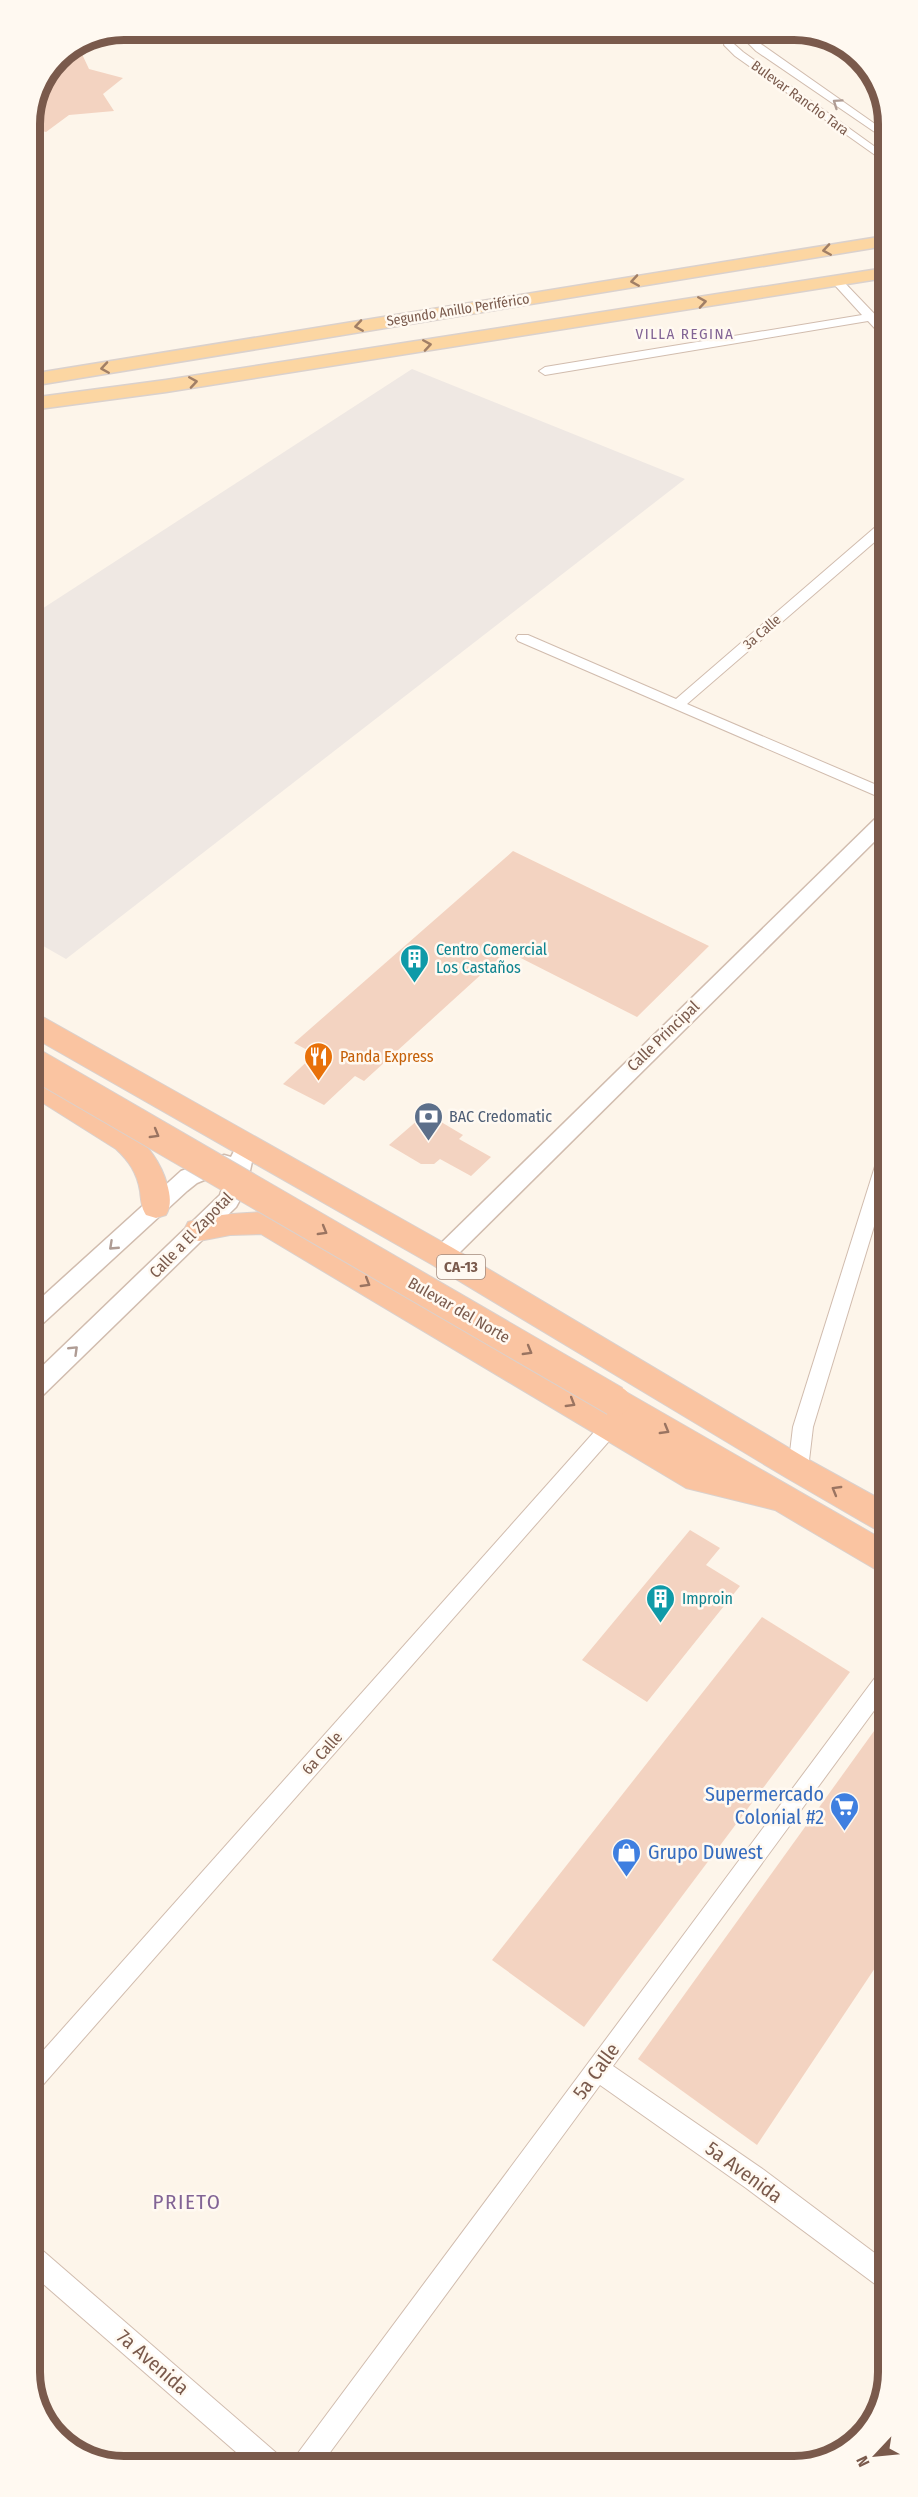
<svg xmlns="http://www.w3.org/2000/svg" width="918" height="2497" viewBox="0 0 918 2497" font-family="'Fira Sans Condensed',sans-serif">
  <rect width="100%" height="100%" fill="#fdf5ea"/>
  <path fill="#efe8e3" d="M 412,369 L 685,479 L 66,959 L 31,939 L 31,616 Z"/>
  <g fill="#f3d3c1">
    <path d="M 81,52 L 89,69 L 123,78 L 103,94 L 114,111 L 69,115 L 46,132 L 30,128 L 30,118 L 58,57 Z"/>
    <path d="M 513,851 L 709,946 L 637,1017 L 507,951 L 364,1081 L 355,1076 L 324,1105 L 283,1084 L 315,1054 L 294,1043 Z"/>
    <path d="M 426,1113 L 463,1135 L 459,1139 L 491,1157 L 471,1176 L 440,1159 L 434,1164 L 421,1164 L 389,1145 Z"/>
    <path d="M 690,1530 L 720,1548 L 706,1565 L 740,1586 L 647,1702 L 582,1660 Z"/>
    <path d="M 762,1617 L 850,1672 L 584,2027 L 492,1960 Z"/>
    <path d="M 887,1713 L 887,1950 L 757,2145 L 638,2059 Z"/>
  </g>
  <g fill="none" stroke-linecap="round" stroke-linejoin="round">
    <defs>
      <g id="minor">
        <path d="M 729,30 L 739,30 L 734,44 L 743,52 L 885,154 L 885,162 L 735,56 L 724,45 Z"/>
        <path d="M 753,30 L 763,30 L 758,42 L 885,131 L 885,139 L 756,51 L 748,43 Z"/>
        <path d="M 837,278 L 841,279 L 885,325 L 885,336 L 881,335 L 868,321 L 545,375 L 539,371 L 545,367 L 862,315 L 831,281 Z"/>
        <path d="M 885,522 L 885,533 L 687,704 L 886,789 L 886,800 L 518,641 L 516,638 L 518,635 L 528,635 L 676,699 L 880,523 Z"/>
        <path d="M 886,1154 L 886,1187 L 813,1427 L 808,1469 L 805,1475 L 798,1477 L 791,1475 L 788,1469 L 793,1427 L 877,1160 L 880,1156 Z"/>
        <path d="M 610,1419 L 617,1422 L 620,1427 L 617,1432 L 41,2087 L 33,2091 L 33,2062 L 603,1422 Z"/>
        <path d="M 887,1668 L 887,1693 L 613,2066 L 764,2170 L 888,2263 L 888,2290 L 879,2287 L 746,2188 L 600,2085 L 320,2466 L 291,2466 L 295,2457 L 880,1671 Z"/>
        <path d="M 33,2247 L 42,2250 L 281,2457 L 285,2466 L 252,2466 L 33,2275 Z"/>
      </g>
      <g id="tertiary">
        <path d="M 886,813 L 886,830 L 450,1262 L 442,1265 L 434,1262 L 431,1256 L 434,1250 L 879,815 Z"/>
        <path d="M 242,1149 L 250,1151 L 253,1157 L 246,1189 L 236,1207 L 40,1398 L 32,1400 L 32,1376 L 220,1195 L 228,1170 L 197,1183 L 187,1191 L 40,1326 L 32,1329 L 32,1306 L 181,1171 L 224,1155 L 231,1157 L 234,1151 Z"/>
      </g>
      <g id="primary">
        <path d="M 885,236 L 885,246 L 31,386 L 31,374 Z"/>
        <path d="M 885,268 L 885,278 L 166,392 L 31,410 L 31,398 L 166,380 Z"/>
      </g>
      <g id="trunk">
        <path d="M 31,1014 L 41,1016 L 453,1248 L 809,1460 L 887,1503 L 887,1533 L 875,1529 L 787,1478 L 431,1264 L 31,1036 Z"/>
        <path d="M 31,1073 L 42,1076 C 88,1104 151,1127 167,1184 C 170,1195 172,1205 166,1215 L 156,1218 L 146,1215 C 141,1207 141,1200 140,1191 C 137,1173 129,1161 116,1149 L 32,1096 Z"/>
        <path d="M 266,1212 L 277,1215 L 602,1406 L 599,1401 L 604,1392 L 615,1388 L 626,1392 L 887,1542 L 887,1573 L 875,1569 L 775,1510 L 686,1488 L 261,1234 L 230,1235 L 199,1241 L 188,1238 L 184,1230 L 188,1222 C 214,1214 239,1213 266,1212 Z"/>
      </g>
    </defs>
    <use href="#minor" stroke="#d1bcae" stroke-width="2"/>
    <use href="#tertiary" stroke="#d1bcae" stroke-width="3"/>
    <use href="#primary" stroke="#dad1cd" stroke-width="3"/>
    <use href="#trunk" stroke="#dad1cd" stroke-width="2"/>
    <use href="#minor" fill="#fff" fill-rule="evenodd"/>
    <use href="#tertiary" fill="#fff" fill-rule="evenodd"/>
    <use href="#primary" fill="#fcd6a2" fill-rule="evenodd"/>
    <use href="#trunk" fill="#fac4a1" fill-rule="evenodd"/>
    <defs>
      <path id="trunk-bridge" d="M 31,1062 L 615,1401"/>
    </defs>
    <use href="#trunk-bridge" stroke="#dad1cd" stroke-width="32" stroke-linecap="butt"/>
    <use href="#trunk-bridge" stroke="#fac4a1" stroke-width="30"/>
  </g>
  <defs><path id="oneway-chevron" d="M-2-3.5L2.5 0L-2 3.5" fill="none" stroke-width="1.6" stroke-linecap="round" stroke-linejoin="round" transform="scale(1.5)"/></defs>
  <g stroke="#af9c94">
    <use href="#oneway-chevron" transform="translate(837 103) rotate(-145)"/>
    <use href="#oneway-chevron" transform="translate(113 1246) rotate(137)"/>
    <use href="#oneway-chevron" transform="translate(74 1350) rotate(-44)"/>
  </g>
  <g stroke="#a17f66">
    <use href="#oneway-chevron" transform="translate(827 250) rotate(171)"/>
    <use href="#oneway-chevron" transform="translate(635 281) rotate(171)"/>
    <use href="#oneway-chevron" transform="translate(702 302) rotate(-9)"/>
    <use href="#oneway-chevron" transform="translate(359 326) rotate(171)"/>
    <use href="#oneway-chevron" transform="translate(427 345) rotate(-9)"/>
    <use href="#oneway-chevron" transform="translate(105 368) rotate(171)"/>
    <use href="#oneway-chevron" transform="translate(193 382) rotate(-9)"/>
  </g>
  <g stroke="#9a7461">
    <use href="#oneway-chevron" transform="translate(155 1134) rotate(30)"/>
    <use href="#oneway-chevron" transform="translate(323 1231) rotate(30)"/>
    <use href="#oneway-chevron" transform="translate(366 1283) rotate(31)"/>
    <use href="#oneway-chevron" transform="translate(528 1351) rotate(30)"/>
    <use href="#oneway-chevron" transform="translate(571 1403) rotate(31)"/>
    <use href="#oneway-chevron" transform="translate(665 1430) rotate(30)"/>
    <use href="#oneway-chevron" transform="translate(836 1490) rotate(-150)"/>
  </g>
  <defs>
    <symbol id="building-pin" viewBox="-11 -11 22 30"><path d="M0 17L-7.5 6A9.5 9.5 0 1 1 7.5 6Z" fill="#0f9aa8" stroke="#fff9f1"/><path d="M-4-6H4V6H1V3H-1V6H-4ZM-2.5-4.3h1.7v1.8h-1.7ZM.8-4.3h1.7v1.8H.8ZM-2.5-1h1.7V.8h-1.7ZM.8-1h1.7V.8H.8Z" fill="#fff"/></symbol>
    <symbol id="restaurant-pin" viewBox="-11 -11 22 30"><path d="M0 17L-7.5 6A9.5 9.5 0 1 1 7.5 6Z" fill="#e8710a" stroke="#fff9f1"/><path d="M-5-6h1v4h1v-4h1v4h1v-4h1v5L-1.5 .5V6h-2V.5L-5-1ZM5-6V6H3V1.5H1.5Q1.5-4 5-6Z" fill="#fff"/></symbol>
    <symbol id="bank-pin" viewBox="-11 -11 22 30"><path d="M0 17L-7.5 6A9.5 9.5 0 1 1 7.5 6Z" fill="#5c6f8a" stroke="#fff9f1"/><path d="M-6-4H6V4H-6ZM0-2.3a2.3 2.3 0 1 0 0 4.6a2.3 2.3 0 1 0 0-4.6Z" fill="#fff"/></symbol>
    <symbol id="supermarket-pin" viewBox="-11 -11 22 30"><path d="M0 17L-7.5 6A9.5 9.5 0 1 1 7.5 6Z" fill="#3f7fe0" stroke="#fff9f1"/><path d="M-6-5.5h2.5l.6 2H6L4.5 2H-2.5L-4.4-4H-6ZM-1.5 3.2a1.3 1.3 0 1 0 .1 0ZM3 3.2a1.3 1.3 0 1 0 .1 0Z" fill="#fff"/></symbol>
    <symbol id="shop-pin" viewBox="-11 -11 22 30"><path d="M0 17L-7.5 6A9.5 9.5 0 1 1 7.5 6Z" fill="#3f7fe0" stroke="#fff9f1"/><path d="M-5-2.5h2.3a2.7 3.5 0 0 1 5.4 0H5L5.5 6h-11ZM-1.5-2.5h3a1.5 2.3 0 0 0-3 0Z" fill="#fff"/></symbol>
  </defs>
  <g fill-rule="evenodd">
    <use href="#building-pin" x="398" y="942" width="33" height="45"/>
    <use href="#restaurant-pin" x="302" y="1040" width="33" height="45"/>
    <use href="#bank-pin" x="412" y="1100" width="33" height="45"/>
    <use href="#building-pin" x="644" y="1582" width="33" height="45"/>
    <use href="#supermarket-pin" x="828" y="1790" width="33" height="45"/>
    <use href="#shop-pin" x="610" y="1836" width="33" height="45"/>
  </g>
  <g text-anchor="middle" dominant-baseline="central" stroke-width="5" stroke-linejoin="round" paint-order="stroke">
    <g font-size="14" fill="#7a5a4c" stroke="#fff9f1">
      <text transform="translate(800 98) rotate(36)">Bulevar Rancho Tara</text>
      <text transform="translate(458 310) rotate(-9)">Segundo Anillo Periférico</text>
      <text transform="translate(762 632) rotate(-41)">3a Calle</text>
    </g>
    <g font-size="15" letter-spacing="1.5" fill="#826495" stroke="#fff9f1">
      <text x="685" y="334">VILLA REGINA</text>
    </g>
    <rect fill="#fff9f1" stroke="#a28a7e" stroke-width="1.5" x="437" y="1255" width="48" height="24" rx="4.5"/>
    <g font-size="15" font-weight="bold" fill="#7a5a4c">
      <text x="461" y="1267">CA-13</text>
    </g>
    <g font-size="16" fill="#0d838f" stroke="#fff9f1" text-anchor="start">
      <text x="436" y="949">Centro Comercial<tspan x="436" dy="18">Los Castaños</tspan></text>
      <text x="682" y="1598">Improin</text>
    </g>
    <g font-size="16" fill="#7a5a4c" stroke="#fff9f1">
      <text transform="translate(663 1036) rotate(-44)">Calle Principal</text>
      <text transform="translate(191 1235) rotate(-46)">Calle a El Zapotal</text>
      <text transform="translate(459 1310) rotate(30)">Bulevar del Norte</text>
      <text transform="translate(322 1753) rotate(-48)">6a Calle</text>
    </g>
    <g font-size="16" fill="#c56008" stroke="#fff9f1" text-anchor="start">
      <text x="340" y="1056">Panda Express</text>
    </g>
    <g font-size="16" fill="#4e5e75" stroke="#fff9f1" text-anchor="start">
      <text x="449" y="1116">BAC Credomatic</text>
    </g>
    <g font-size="20" fill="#366cbe" stroke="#fff9f1" text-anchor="end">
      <text x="824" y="1794">Supermercado<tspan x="824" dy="23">Colonial #2</tspan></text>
      <text x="648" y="1852" text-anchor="start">Grupo Duwest</text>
    </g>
    <g font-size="20" fill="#7a5a4c" stroke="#fff9f1">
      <text transform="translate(596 2071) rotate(-54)">5a Calle</text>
      <text transform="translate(744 2172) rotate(36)">5a Avenida</text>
      <text transform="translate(153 2362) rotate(41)">7a Avenida</text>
    </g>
    <g font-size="21" letter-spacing="1.5" fill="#826495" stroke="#fff9f1">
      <text x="187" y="2202">PRIETO</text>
    </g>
  </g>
  <path d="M0 0H918V2497H0ZM124 40H794A84 84 0 0 1 878 124V2372A84 84 0 0 1 794 2456H124A84 84 0 0 1 40 2372V124A84 84 0 0 1 124 40Z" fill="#fff9f1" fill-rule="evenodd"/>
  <path fill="none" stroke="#7a5a4c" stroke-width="8" d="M124 40H794A84 84 0 0 1 878 124V2372A84 84 0 0 1 794 2456H124A84 84 0 0 1 40 2372V124A84 84 0 0 1 124 40Z"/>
  <g transform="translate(876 2455) rotate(244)" stroke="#fff9f1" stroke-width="4.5" paint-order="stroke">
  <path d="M0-4.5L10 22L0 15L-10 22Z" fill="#7a5a4c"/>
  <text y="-9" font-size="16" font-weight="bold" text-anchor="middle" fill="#7a5a4c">N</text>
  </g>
</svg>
